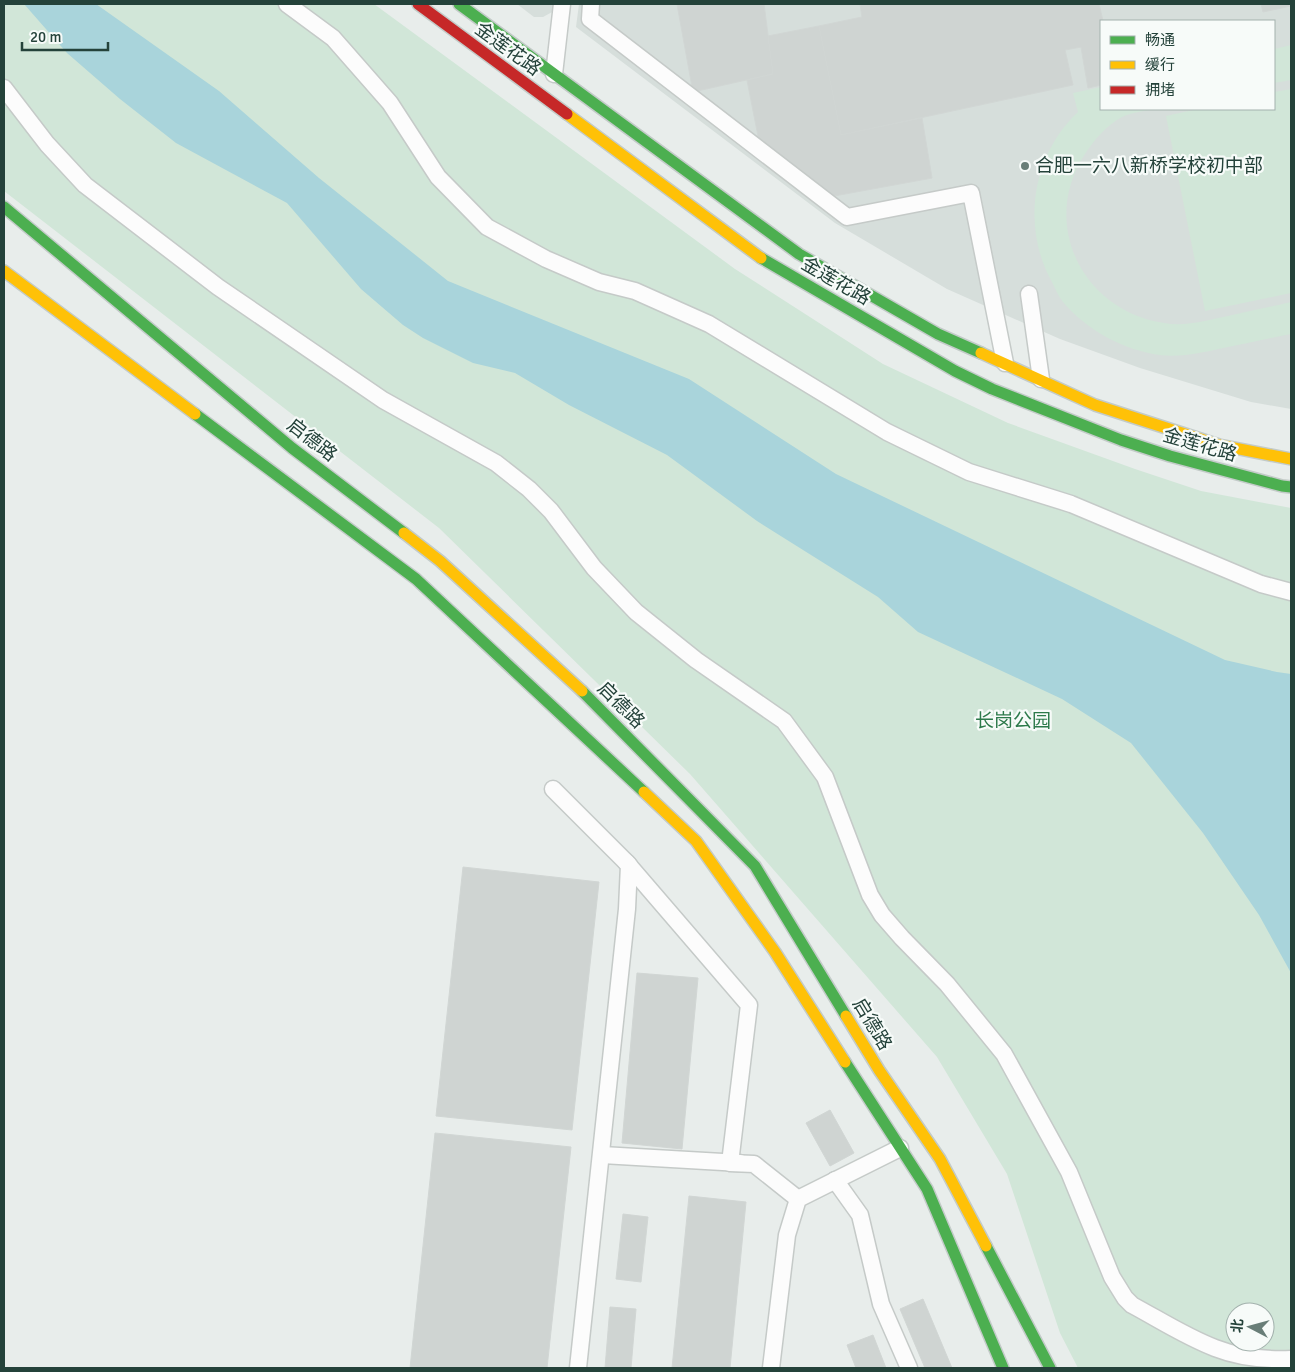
<svg xmlns="http://www.w3.org/2000/svg" width="1295" height="1372" viewBox="0 0 1295 1372" font-family="Signika,'Noto Sans SC',sans-serif">
  <rect width="100%" height="100%" fill="#e8edeb"/>
  <g fill="#d6dedb" fill-rule="evenodd">
    <path d="M 517,4 L 554,4 L 554,11 L 543,17 L 534,17 Z"/>
    <path d="M 579,4 L 1291,4 L 1291,409 L 1251,402 L 1140,368 L 1060,339 L 947,289 L 835,223 L 576,27 ZM 1101,21 L 1274,21 L 1274,109 L 1101,109 Z"/>
  </g>
  <g fill="#d1e6d8" fill-rule="evenodd">
    <path d="M 4,4 L 374,4 L 735,269 L 883,364 L 1008,423 L 1135,469 L 1201,491 L 1291,508 L 1291,1368 L 1078,1368 L 1060,1333 L 1007,1174 L 937,1057 L 690,774 L 439,528 L 4,191 ZM 1235,1312 L 1265,1312 L 1265,1342 L 1235,1342 Z"/>
    <path d="M 1291,45 L 1291,80 L 1274,83 L 1274,49 Z"/>
    <path d="M 1101,87 L 1101,109 L 1155,109 C 1145,111 1133,112 1122,117 C 1107,125 1094,140 1085,154 C 1039,224 1083,311 1164,323 C 1185,327 1208,320 1228,316 C 1249,311 1270,307 1291,302 L 1291,334 C 1270,338 1249,343 1228,347 C 1204,352 1178,359 1153,354 C 1118,347 1086,329 1063,302 C 1058,296 1055,288 1052,282 C 1021,227 1032,155 1078,112 L 1073,93 Z"/>
    <path d="M 1291,89 L 1291,293 L 1205,311 L 1166,116 L 1198,109 L 1274,109 L 1274,92 Z"/>
  </g>
  <path fill="#a9d4db" d="M 24,4 L 96,4 L 219,91 L 319,178 L 448,281 L 689,379 L 836,474 L 1225,660 L 1277,672 L 1291,674 L 1291,973 L 1259,915 L 1203,833 L 1131,743 L 1062,699 L 918,632 L 878,597 L 757,521 L 667,455 L 569,405 L 515,373 L 473,363 L 423,338 L 403,325 L 361,289 L 287,203 L 176,143 L 120,99 L 67,53 Z"/>
  <g fill="#cfd4d2" stroke="#d1d6d4">
    <path d="M 677,4 L 764,4 L 773,74 L 693,92 Z"/>
    <path d="M 860,4 L 1099,4 L 1103,21 L 1101,21 L 1101,85 L 1088,88 L 1081,47 L 1065,50 L 1073,85 L 841,135 L 819,26 L 862,17 Z"/>
    <path d="M 1261,4 L 1291,4 L 1291,6 L 1263,12 Z"/>
    <path d="M 819,26 L 841,135 L 922,118 L 932,178 L 834,196 L 759,141 L 747,80 L 773,74 L 768,36 Z"/>
    <path d="M 463,867 L 599,882 L 572,1130 L 436,1116 Z"/>
    <path d="M 637,973 L 698,978 L 682,1149 L 622,1143 Z"/>
    <path d="M 830,1110 L 854,1153 L 830,1166 L 806,1123 Z"/>
    <path d="M 435,1133 L 571,1147 L 547,1368 L 410,1368 Z"/>
    <path d="M 689,1196 L 746,1202 L 730,1368 L 672,1368 Z"/>
    <path d="M 623,1214 L 648,1217 L 641,1282 L 616,1279 Z"/>
    <path d="M 923,1299 L 952,1368 L 925,1368 L 900,1309 Z"/>
    <path d="M 610,1307 L 636,1309 L 631,1368 L 605,1368 Z"/>
    <path d="M 873,1335 L 886,1368 L 856,1368 L 847,1345 Z"/>
  </g>
  <g fill="none" stroke-linecap="round" stroke-linejoin="round">
    <defs>
      <g id="lane">
        <path d="M 287,4 L 333,38 L 390,103 L 438,177 L 487,227 L 546,259 L 599,282 L 635,291 L 709,324 L 887,432 L 969,472 L 1071,504 L 1261,584 L 1291,592"/>
        <path d="M 591,4 L 590,19 L 847,217 L 971,193 L 1005,363"/>
        <path d="M 554,74 L 562,4"/>
        <path d="M 4,88 L 47,144 L 85,185 L 218,287 L 383,400 L 496,463 L 529,489 L 551,511 L 594,568 L 636,612 L 696,660 L 784,721 L 825,777 L 870,895 L 882,915 L 902,938 L 947,984 L 1004,1054 L 1069,1172 L 1112,1277 L 1125,1298 L 1132,1305 C 1160,1320 1186,1337 1215,1348 C 1238,1357 1267,1360 1291,1359"/>
        <path d="M 1029,294 L 1041,379"/>
        <path d="M 553,789 L 629,865 L 627,909 L 578,1368"/>
        <path d="M 626,862 L 749,1005 L 730,1163 L 754,1164 L 798,1199"/>
        <path d="M 602,1155 L 740,1163"/>
        <path d="M 835,1180 L 860,1215 L 881,1304 L 909,1368"/>
        <path d="M 771,1368 L 787,1235 L 798,1199 L 900,1148"/>
      </g>
      <g id="fast">
        <path d="M 459,4 L 799,254 L 938,334 L 981,353"/>
        <path d="M 4,207 L 292,448 L 404,533"/>
        <path d="M 761,258 L 955,371 L 992,389 L 1121,440 L 1170,456 L 1282,486 L 1291,487"/>
        <path d="M 195,414 L 416,579 L 644,792"/>
        <path d="M 582,691 L 755,866 L 846,1016"/>
        <path d="M 845,1062 L 927,1189 L 1003,1368"/>
        <path d="M 986,1246 L 1050,1368"/>
      </g>
      <g id="slow">
        <path d="M 567,114 L 761,258"/>
        <path d="M 4,271 L 195,414"/>
        <path d="M 981,353 L 1095,405 L 1219,445 L 1291,459"/>
        <path d="M 404,533 L 440,561 L 582,691"/>
        <path d="M 644,792 L 696,841 L 775,952 L 845,1062"/>
        <path d="M 846,1016 L 879,1070 L 940,1159 L 986,1246"/>
      </g>
      <path id="jam" d="M 418,4 L 567,114"/>
    </defs>
    <use href="#lane" stroke="#c5cac8" stroke-width="19"/>
    <use href="#fast" stroke="#c3cbc8" stroke-width="14"/>
    <use href="#slow" stroke="#c3cbc8" stroke-width="14"/>
    <use href="#jam" stroke="#c3cbc8" stroke-width="14"/>
    <use href="#lane" stroke="#fcfcfc" stroke-width="16"/>
    <use href="#fast" stroke="#4caf50" stroke-width="11"/>
    <use href="#slow" stroke="#ffc107" stroke-width="11"/>
    <use href="#jam" stroke="#c62828" stroke-width="11"/>
  </g>
  <circle fill="#697e78" stroke="#f7fbf9" stroke-width="2" cx="1025" cy="166" r="5"/>
  <g text-anchor="middle" dominant-baseline="central" stroke-width="4.5" stroke-linejoin="round" paint-order="stroke">
    <g font-size="19" fill="#24423a" stroke="#f7fbf9">
      <text transform="translate(508 49) rotate(36)">金莲花路</text>
      <text transform="translate(836 281) rotate(30)">金莲花路</text>
      <text transform="translate(312 440) rotate(38)">启德路</text>
      <text transform="translate(1200 445) rotate(16)">金莲花路</text>
      <text transform="translate(621 705) rotate(45)">启德路</text>
      <text transform="translate(872 1024) rotate(59)">启德路</text>
    </g>
    <g font-size="19" fill="#24423a" stroke="#f7fbf9" text-anchor="start">
      <text x="1035" y="166">合肥一六八新桥学校初中部</text>
    </g>
    <g font-size="19" fill="#2d7a4b" stroke="#f7fbf9">
      <text x="1013" y="721">长岗公园</text>
    </g>
  </g>
  <rect width="1295" height="1372" fill="none" stroke="#24423a" stroke-width="10"/>
  <rect x="1100" y="20" width="175" height="90" fill="#f7fbf9" stroke="#a3b1ad"/>
  <rect x="1110" y="36" width="25" height="8" fill="#4caf50" stroke="#a3b1ad"/>
  <text x="1145" y="45" font-size="15" fill="#24423a">畅通</text>
  <rect x="1110" y="61" width="25" height="8" fill="#ffc107" stroke="#a3b1ad"/>
  <text x="1145" y="70" font-size="15" fill="#24423a">缓行</text>
  <rect x="1110" y="86" width="25" height="8" fill="#c62828" stroke="#a3b1ad"/>
  <text x="1145" y="95" font-size="15" fill="#24423a">拥堵</text>
  <g transform="translate(1250 1327) rotate(276)"><circle r="24" fill="#f7fbf9" stroke="#a3b1ad"/>
  <path d="M0-4L9 19L0 12L-9 19Z" fill="#697e78"/>
  <text y="-8" font-size="14" font-weight="bold" text-anchor="middle" fill="#24423a">北</text>
  </g>
  <path d="M22 42v8h86v-8" fill="none" stroke="#24423a" stroke-width="2.5"/>
  <text x="30" y="42" font-size="15" fill="#24423a" stroke="#f7fbf9" stroke-width="4" paint-order="stroke">20 m</text>
</svg>
